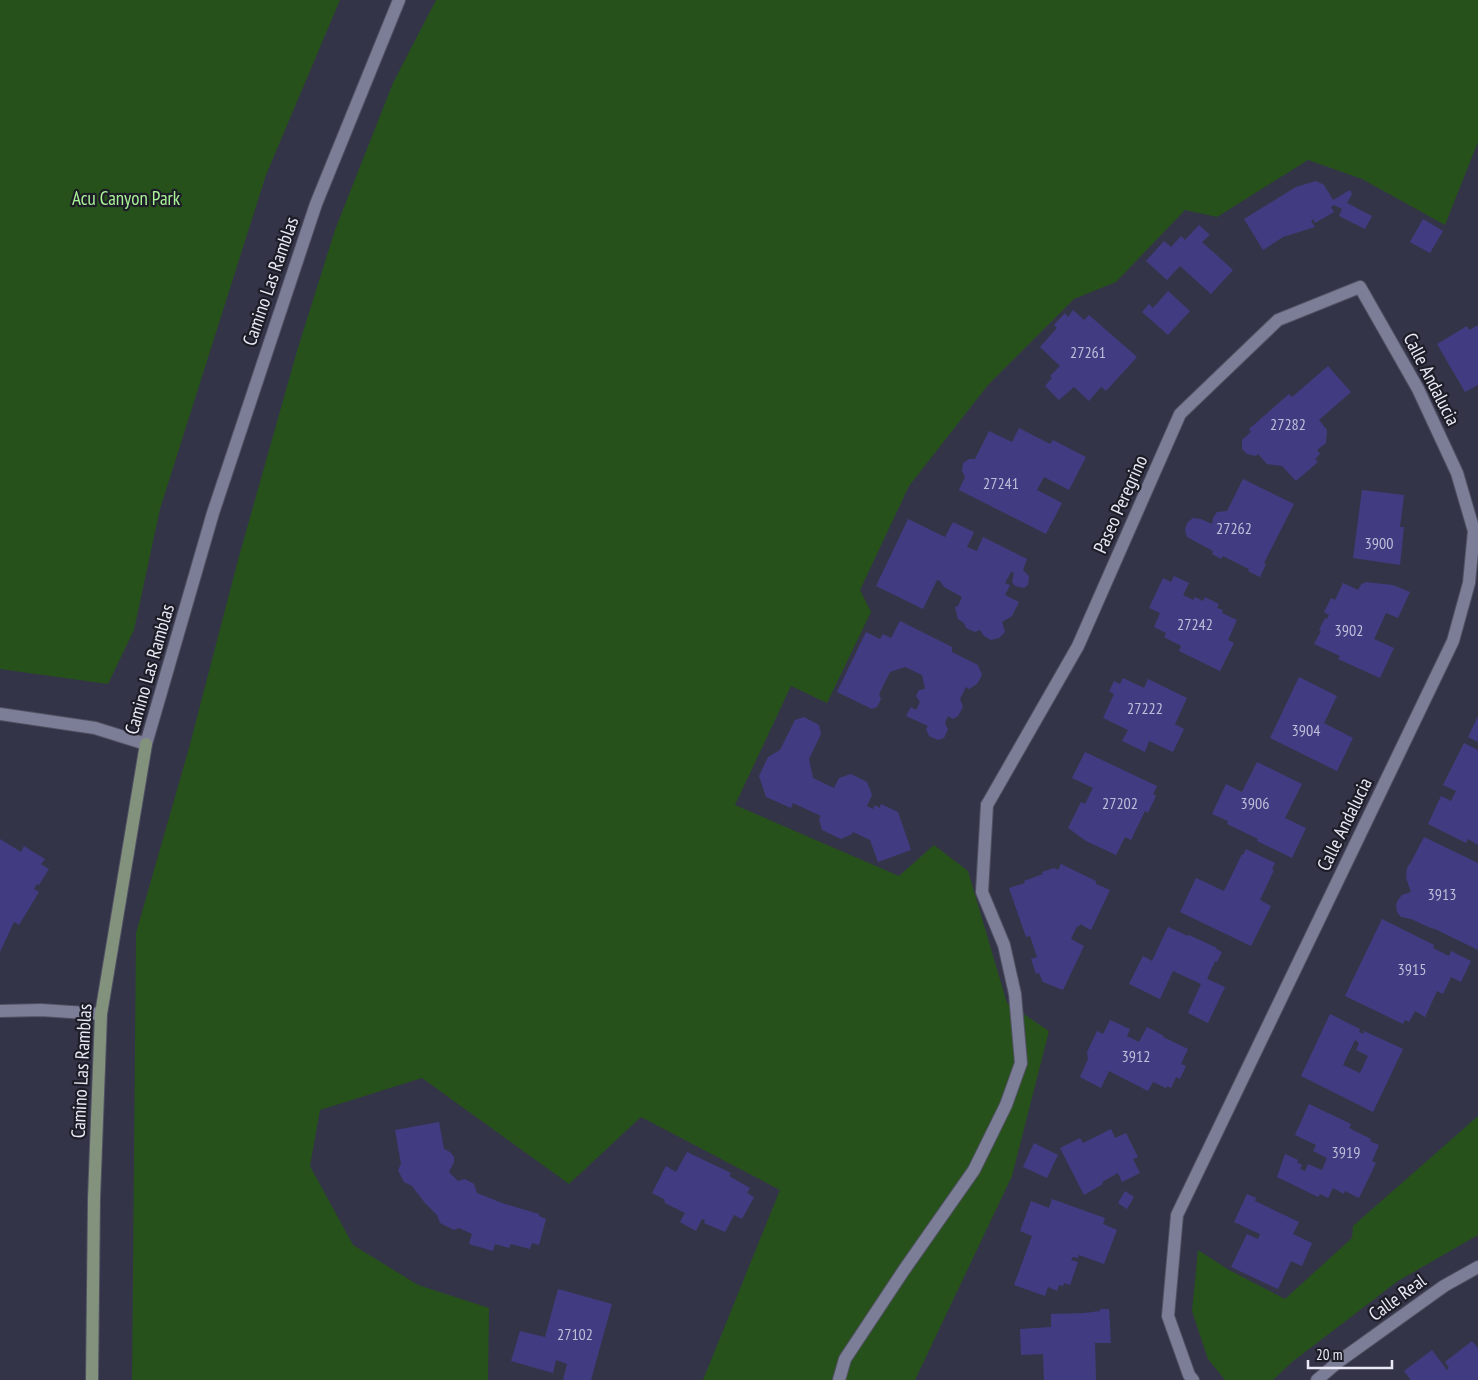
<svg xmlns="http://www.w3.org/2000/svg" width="1478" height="1380" viewBox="0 0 1478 1380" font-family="'PT Sans Narrow',sans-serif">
  <rect width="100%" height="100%" fill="#343449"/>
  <g fill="#27511b">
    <path d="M 0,0 L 340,0 L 266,175 L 160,509 L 134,630 L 108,684 L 0,669 Z"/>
    <path d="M 436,0 L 1478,0 L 1478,142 L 1445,225 L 1362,179 L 1308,160 L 1217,217 L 1185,210 L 1116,282 L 1074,299 L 988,385 L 909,486 L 860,590 L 871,612 L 827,703 L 791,686 L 735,805 L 899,876 L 934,845 L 968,871 L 1007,1003 L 1049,1031 L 1012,1176 L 915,1380 L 703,1380 L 780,1190 L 641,1117 L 569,1184 L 422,1078 L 320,1110 L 310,1166 L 353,1245 L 418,1285 L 489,1308 L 488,1380 L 132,1380 L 136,933 L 189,748 L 238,560 L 297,351 L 335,230 L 393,83 Z"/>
    <path d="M 1478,1116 L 1478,1235 L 1398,1281 L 1292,1362 L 1273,1380 L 1225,1380 L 1208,1359 L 1192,1311 L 1198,1250 L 1229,1270 L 1285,1299 L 1352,1238 L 1353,1226 Z"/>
  </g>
  <g fill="#413c81" fill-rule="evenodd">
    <path d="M 1316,181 L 1324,185 L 1333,200 L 1350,190 L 1352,194 L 1347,203 L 1372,216 L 1365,229 L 1339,216 L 1342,209 L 1334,205 L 1331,207 L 1334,212 L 1315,223 L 1313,219 L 1311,221 L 1315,227 L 1283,237 L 1263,250 L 1244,219 L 1296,187 Z"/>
    <path d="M 1423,219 L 1443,231 L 1430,253 L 1410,242 Z"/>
    <path d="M 1199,225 L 1210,235 L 1202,242 L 1233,270 L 1211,294 L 1180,266 L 1167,280 L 1146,261 L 1164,241 L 1171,247 L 1181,236 L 1185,240 Z"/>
    <path d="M 1168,291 L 1190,311 L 1168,335 L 1142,312 L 1149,304 L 1153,308 Z"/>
    <path d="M 1073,310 L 1084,320 L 1089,315 L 1137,357 L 1106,391 L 1101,387 L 1089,401 L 1074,387 L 1059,400 L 1045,386 L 1052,378 L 1050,376 L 1060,366 L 1040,347 L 1057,328 L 1054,325 L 1065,313 L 1068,317 Z"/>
    <path d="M 1478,325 L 1478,385 L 1465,392 L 1437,344 L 1467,326 L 1469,330 Z"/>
    <path d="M 1328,366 L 1351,392 L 1319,420 L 1327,430 L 1326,443 L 1317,450 L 1320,454 L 1315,459 L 1318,462 L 1296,481 L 1282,466 L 1267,464 L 1258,454 L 1256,456 L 1247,454 L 1242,449 L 1242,440 L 1251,432 L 1249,429 L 1289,394 L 1292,397 Z"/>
    <path d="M 1019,428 L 1050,444 L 1053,440 L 1086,457 L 1069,490 L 1044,477 L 1037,490 L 1062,503 L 1046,534 L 959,490 L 965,477 L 962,471 L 963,463 L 969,459 L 975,459 L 989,431 L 1012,442 Z"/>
    <path d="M 1243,479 L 1294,504 L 1264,563 L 1266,564 L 1260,577 L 1248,571 L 1249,569 L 1223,556 L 1221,559 L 1212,554 L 1213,551 L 1187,537 L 1185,530 L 1187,523 L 1193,518 L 1201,519 L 1212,524 L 1213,518 L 1217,512 L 1227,511 Z"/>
    <path d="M 1362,490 L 1404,495 L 1400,527 L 1404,527 L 1400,565 L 1353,558 Z"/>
    <path d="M 908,519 L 945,537 L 953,522 L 974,532 L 967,547 L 977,551 L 983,537 L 1027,559 L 1023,570 L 1029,576 L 1028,585 L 1024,588 L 1015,586 L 1012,582 L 1014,573 L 1011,572 L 1005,583 L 1010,585 L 1005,595 L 1019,602 L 1012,616 L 1002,622 L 1005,632 L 999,638 L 991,640 L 984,636 L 980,630 L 975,632 L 966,628 L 964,623 L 958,619 L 955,607 L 958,606 L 962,597 L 944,587 L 940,581 L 937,580 L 923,609 L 876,586 Z"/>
    <path d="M 1174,576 L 1189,583 L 1183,595 L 1193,600 L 1195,597 L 1203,601 L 1205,597 L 1219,604 L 1217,608 L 1223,610 L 1222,613 L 1237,620 L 1228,640 L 1234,643 L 1220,671 L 1179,651 L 1181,646 L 1164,637 L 1166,633 L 1154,627 L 1160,613 L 1149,608 L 1163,578 L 1171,582 Z"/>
    <path d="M 1365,582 L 1393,585 L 1410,592 L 1398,618 L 1386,613 L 1374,639 L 1394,648 L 1380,678 L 1338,659 L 1340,656 L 1314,644 L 1321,631 L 1319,630 L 1325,618 L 1327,619 L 1329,615 L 1324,612 L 1331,598 L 1335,600 L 1343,583 L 1358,590 L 1362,583 L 1364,584 Z"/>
    <path d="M 900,621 L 952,647 L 952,652 L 978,665 L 982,675 L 977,684 L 969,689 L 966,687 L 960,699 L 963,707 L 958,716 L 953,719 L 948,716 L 945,723 L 948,729 L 944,738 L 938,740 L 929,736 L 926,729 L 928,726 L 906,716 L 911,707 L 916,710 L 920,702 L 916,696 L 919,690 L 925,689 L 922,675 L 905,667 L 890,672 L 879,694 L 881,699 L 877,707 L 872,709 L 837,692 L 866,632 L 880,639 L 883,634 L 891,638 Z"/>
    <path d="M 1299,677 L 1337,696 L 1324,723 L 1353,738 L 1337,771 L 1270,738 Z"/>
    <path d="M 1123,678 L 1144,688 L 1148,679 L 1187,698 L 1175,724 L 1184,729 L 1173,752 L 1149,741 L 1145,752 L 1122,741 L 1128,730 L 1103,718 L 1114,694 L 1109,691 L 1114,681 L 1120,684 Z"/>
    <path d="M 1478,716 L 1478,742 L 1468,737 Z"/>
    <path d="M 804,717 L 819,725 L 821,734 L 809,759 L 813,778 L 834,788 L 839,778 L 851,774 L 867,782 L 872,795 L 867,806 L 873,809 L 875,805 L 880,808 L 881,804 L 898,812 L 911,850 L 878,862 L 870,840 L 853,832 L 852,834 L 841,839 L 822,830 L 819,819 L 821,816 L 793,803 L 791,808 L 766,797 L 759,776 L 768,757 L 780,750 L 795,720 Z"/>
    <path d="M 1464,743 L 1478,750 L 1478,845 L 1468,839 L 1466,843 L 1428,824 L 1441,796 L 1451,801 L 1456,791 L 1443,785 Z"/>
    <path d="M 1085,752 L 1157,786 L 1153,794 L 1156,796 L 1148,813 L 1145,811 L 1131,840 L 1125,837 L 1116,855 L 1086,841 L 1068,828 L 1081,802 L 1085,804 L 1093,788 L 1072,778 Z"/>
    <path d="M 1257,762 L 1302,784 L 1285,818 L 1306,828 L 1292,858 L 1257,841 L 1258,839 L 1227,824 L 1228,821 L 1212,814 L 1226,784 L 1242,792 Z"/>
    <path d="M 1424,837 L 1478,863 L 1478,950 L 1433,928 L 1433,929 L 1411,919 L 1401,917 L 1397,912 L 1396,905 L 1398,900 L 1402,895 L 1411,892 L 1406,878 L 1407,868 L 1411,862 Z"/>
    <path d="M 0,839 L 21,852 L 24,846 L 27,848 L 45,859 L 41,864 L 49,869 L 39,885 L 37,884 L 34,889 L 39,892 L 19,925 L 14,922 L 0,952 Z"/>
    <path d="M 1246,849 L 1275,863 L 1272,869 L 1274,870 L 1260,900 L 1271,906 L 1251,946 L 1180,912 L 1196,878 L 1224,891 L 1242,854 L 1243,855 Z"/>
    <path d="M 1061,864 L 1096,881 L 1096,884 L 1110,890 L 1091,930 L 1080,924 L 1079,927 L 1077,926 L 1071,939 L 1084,946 L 1063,990 L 1043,982 L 1039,973 L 1036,974 L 1031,959 L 1037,957 L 1030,936 L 1026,937 L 1009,888 L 1025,883 L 1024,881 L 1043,874 L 1042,872 L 1054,868 L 1058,870 Z"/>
    <path d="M 1382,919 L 1434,945 L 1433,948 L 1449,956 L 1451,951 L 1471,961 L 1461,982 L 1451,977 L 1443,994 L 1437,991 L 1425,1017 L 1415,1011 L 1409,1022 L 1405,1020 L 1403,1024 L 1345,996 Z"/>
    <path d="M 1168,927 L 1188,936 L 1189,935 L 1217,948 L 1216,949 L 1222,952 L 1217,962 L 1215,961 L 1207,979 L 1225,987 L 1208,1023 L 1188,1013 L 1201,984 L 1173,971 L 1160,999 L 1129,984 L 1143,956 L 1152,961 Z"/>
    <path d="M 1330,1014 L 1360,1029 L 1359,1032 L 1363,1034 L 1364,1031 L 1403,1049 L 1373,1112 L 1301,1076 ZM 1355,1040 L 1359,1043 L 1356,1050 L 1368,1056 L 1360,1073 L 1343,1065 Z"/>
    <path d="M 1110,1020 L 1130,1029 L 1127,1036 L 1139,1042 L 1147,1027 L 1164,1036 L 1163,1037 L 1188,1049 L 1181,1064 L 1186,1066 L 1180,1079 L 1176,1077 L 1171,1088 L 1167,1086 L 1166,1088 L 1153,1082 L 1148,1091 L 1109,1071 L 1101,1088 L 1080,1077 L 1088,1059 L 1087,1052 L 1097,1031 L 1103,1034 Z"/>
    <path d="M 1309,1104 L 1351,1124 L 1349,1128 L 1371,1139 L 1370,1141 L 1379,1145 L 1372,1161 L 1376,1163 L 1359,1198 L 1345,1191 L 1344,1194 L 1333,1188 L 1328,1198 L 1320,1194 L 1318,1197 L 1277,1177 L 1285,1154 L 1298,1160 L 1297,1162 L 1302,1165 L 1300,1169 L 1305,1171 L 1308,1164 L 1322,1170 L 1327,1158 L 1313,1151 L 1316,1145 L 1295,1135 Z"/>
    <path d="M 439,1122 L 444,1149 L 450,1152 L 454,1157 L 454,1162 L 449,1172 L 458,1181 L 465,1179 L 474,1184 L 477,1193 L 502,1203 L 539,1214 L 539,1216 L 546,1219 L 539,1245 L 532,1243 L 530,1249 L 511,1244 L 509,1248 L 495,1244 L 493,1251 L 469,1244 L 472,1234 L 459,1228 L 454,1230 L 440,1223 L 437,1215 L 425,1203 L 412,1186 L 404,1182 L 398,1170 L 401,1164 L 395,1130 Z"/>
    <path d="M 1111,1129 L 1115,1138 L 1126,1133 L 1138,1157 L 1133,1159 L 1140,1173 L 1122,1182 L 1118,1173 L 1102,1182 L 1103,1184 L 1084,1195 L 1060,1148 L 1080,1138 L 1083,1143 Z"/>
    <path d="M 1034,1143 L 1058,1155 L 1047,1178 L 1023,1167 Z"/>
    <path d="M 687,1152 L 731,1173 L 729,1176 L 750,1188 L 747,1193 L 754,1197 L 742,1219 L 734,1215 L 725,1232 L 704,1223 L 705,1220 L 702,1219 L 696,1231 L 680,1222 L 685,1213 L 665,1203 L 664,1199 L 652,1193 L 666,1166 L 676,1172 Z"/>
    <path d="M 1125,1191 L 1134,1197 L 1127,1209 L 1118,1203 Z"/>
    <path d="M 1247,1194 L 1256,1198 L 1255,1201 L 1299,1222 L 1293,1234 L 1312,1243 L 1302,1266 L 1291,1261 L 1278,1289 L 1231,1267 L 1247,1234 L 1258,1239 L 1260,1234 L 1234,1222 Z"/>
    <path d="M 1052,1199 L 1105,1218 L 1103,1224 L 1117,1230 L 1104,1264 L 1079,1255 L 1078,1258 L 1073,1257 L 1071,1260 L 1078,1262 L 1070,1285 L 1064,1283 L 1063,1286 L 1059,1285 L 1057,1291 L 1048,1287 L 1045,1296 L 1014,1285 L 1032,1236 L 1020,1231 L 1031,1201 L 1049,1208 Z"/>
    <path d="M 558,1289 L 612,1304 L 591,1380 L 563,1380 L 567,1364 L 556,1360 L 553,1373 L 511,1361 L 520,1331 L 545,1337 Z"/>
    <path d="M 1100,1309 L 1109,1309 L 1111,1343 L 1095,1343 L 1096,1380 L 1044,1380 L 1043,1354 L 1021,1355 L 1020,1329 L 1051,1327 L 1051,1314 L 1084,1313 L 1100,1311 Z"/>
    <path d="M 1472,1341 L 1478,1348 L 1478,1380 L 1411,1380 L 1404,1371 L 1432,1350 L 1447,1370 L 1449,1368 L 1445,1362 Z"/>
  </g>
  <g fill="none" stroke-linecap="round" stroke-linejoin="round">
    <defs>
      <path id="service" d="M 839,1380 L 845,1359 L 904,1270 L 974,1170 L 1006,1105 L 1021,1063 L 1015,994 L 1004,945 L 982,892 L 987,805"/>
      <g id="minor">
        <path d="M 987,805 L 1078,646 L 1180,414 L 1278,320 L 1360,287 L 1418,389 L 1457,473 L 1474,531 L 1469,583 L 1453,641 L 1177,1215 L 1168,1316 L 1189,1375 L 1193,1380"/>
        <path d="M 0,1011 L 41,1010 L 101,1014"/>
      </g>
      <g id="tertiary">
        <path d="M 0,714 L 95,728 L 146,744 L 213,513 L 316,204 L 399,0"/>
        <path d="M 1317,1380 L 1338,1362 L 1444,1286 L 1478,1267"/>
      </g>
      <path id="secondary" d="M 92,1380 L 94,1199 L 101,1014 L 146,744"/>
    </defs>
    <use href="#service" stroke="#515163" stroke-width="14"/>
    <use href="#minor" stroke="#515163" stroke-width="14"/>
    <use href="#tertiary" stroke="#515163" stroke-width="14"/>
    <use href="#secondary" stroke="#515163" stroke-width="14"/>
    <use href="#service" stroke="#7c7d96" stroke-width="12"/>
    <use href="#minor" stroke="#7c7d96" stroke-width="12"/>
    <use href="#tertiary" stroke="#7c7d96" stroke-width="12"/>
    <use href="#secondary" stroke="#83927c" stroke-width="12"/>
  </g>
  <g text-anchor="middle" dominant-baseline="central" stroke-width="4.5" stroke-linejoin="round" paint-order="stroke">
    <g font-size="16" fill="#bfbeda">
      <text x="1088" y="352">27261</text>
      <text x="1288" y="424">27282</text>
      <text x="1001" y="483">27241</text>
      <text x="1234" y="528">27262</text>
      <text x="1379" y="543">3900</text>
      <text x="1195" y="624">27242</text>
      <text x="1349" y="630">3902</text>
      <text x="1145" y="708">27222</text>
      <text x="1306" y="730">3904</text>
      <text x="1120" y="803">27202</text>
      <text x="1255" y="803">3906</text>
      <text x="1442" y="894">3913</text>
      <text x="1412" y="969">3915</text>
      <text x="1136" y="1056">3912</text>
      <text x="1346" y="1152">3919</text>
      <text x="575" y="1334">27102</text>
    </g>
    <g font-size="19" fill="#aaf397" stroke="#1d1d27">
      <text x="126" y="198">Acu Canyon Park</text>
    </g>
    <g font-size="19" fill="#e9e9f7" stroke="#1d1d27">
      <text transform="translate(270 281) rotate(-71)">Camino Las Ramblas</text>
      <text transform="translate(1432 379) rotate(63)">Calle Andalucia</text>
      <text transform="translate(1120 504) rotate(-66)">Paseo Peregrino</text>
      <text transform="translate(149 669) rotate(-74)">Camino Las Ramblas</text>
      <text transform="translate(1344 824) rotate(-64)">Calle Andalucia</text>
      <text transform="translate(81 1071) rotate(-87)">Camino Las Ramblas</text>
      <text transform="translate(1397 1297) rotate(-36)">Calle Real</text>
    </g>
  </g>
  <path d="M1308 1360v8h84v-8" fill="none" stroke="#e9e9f7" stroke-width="2.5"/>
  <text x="1316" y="1360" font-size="15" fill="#e9e9f7" stroke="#1d1d27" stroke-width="4" paint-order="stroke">20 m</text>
</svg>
